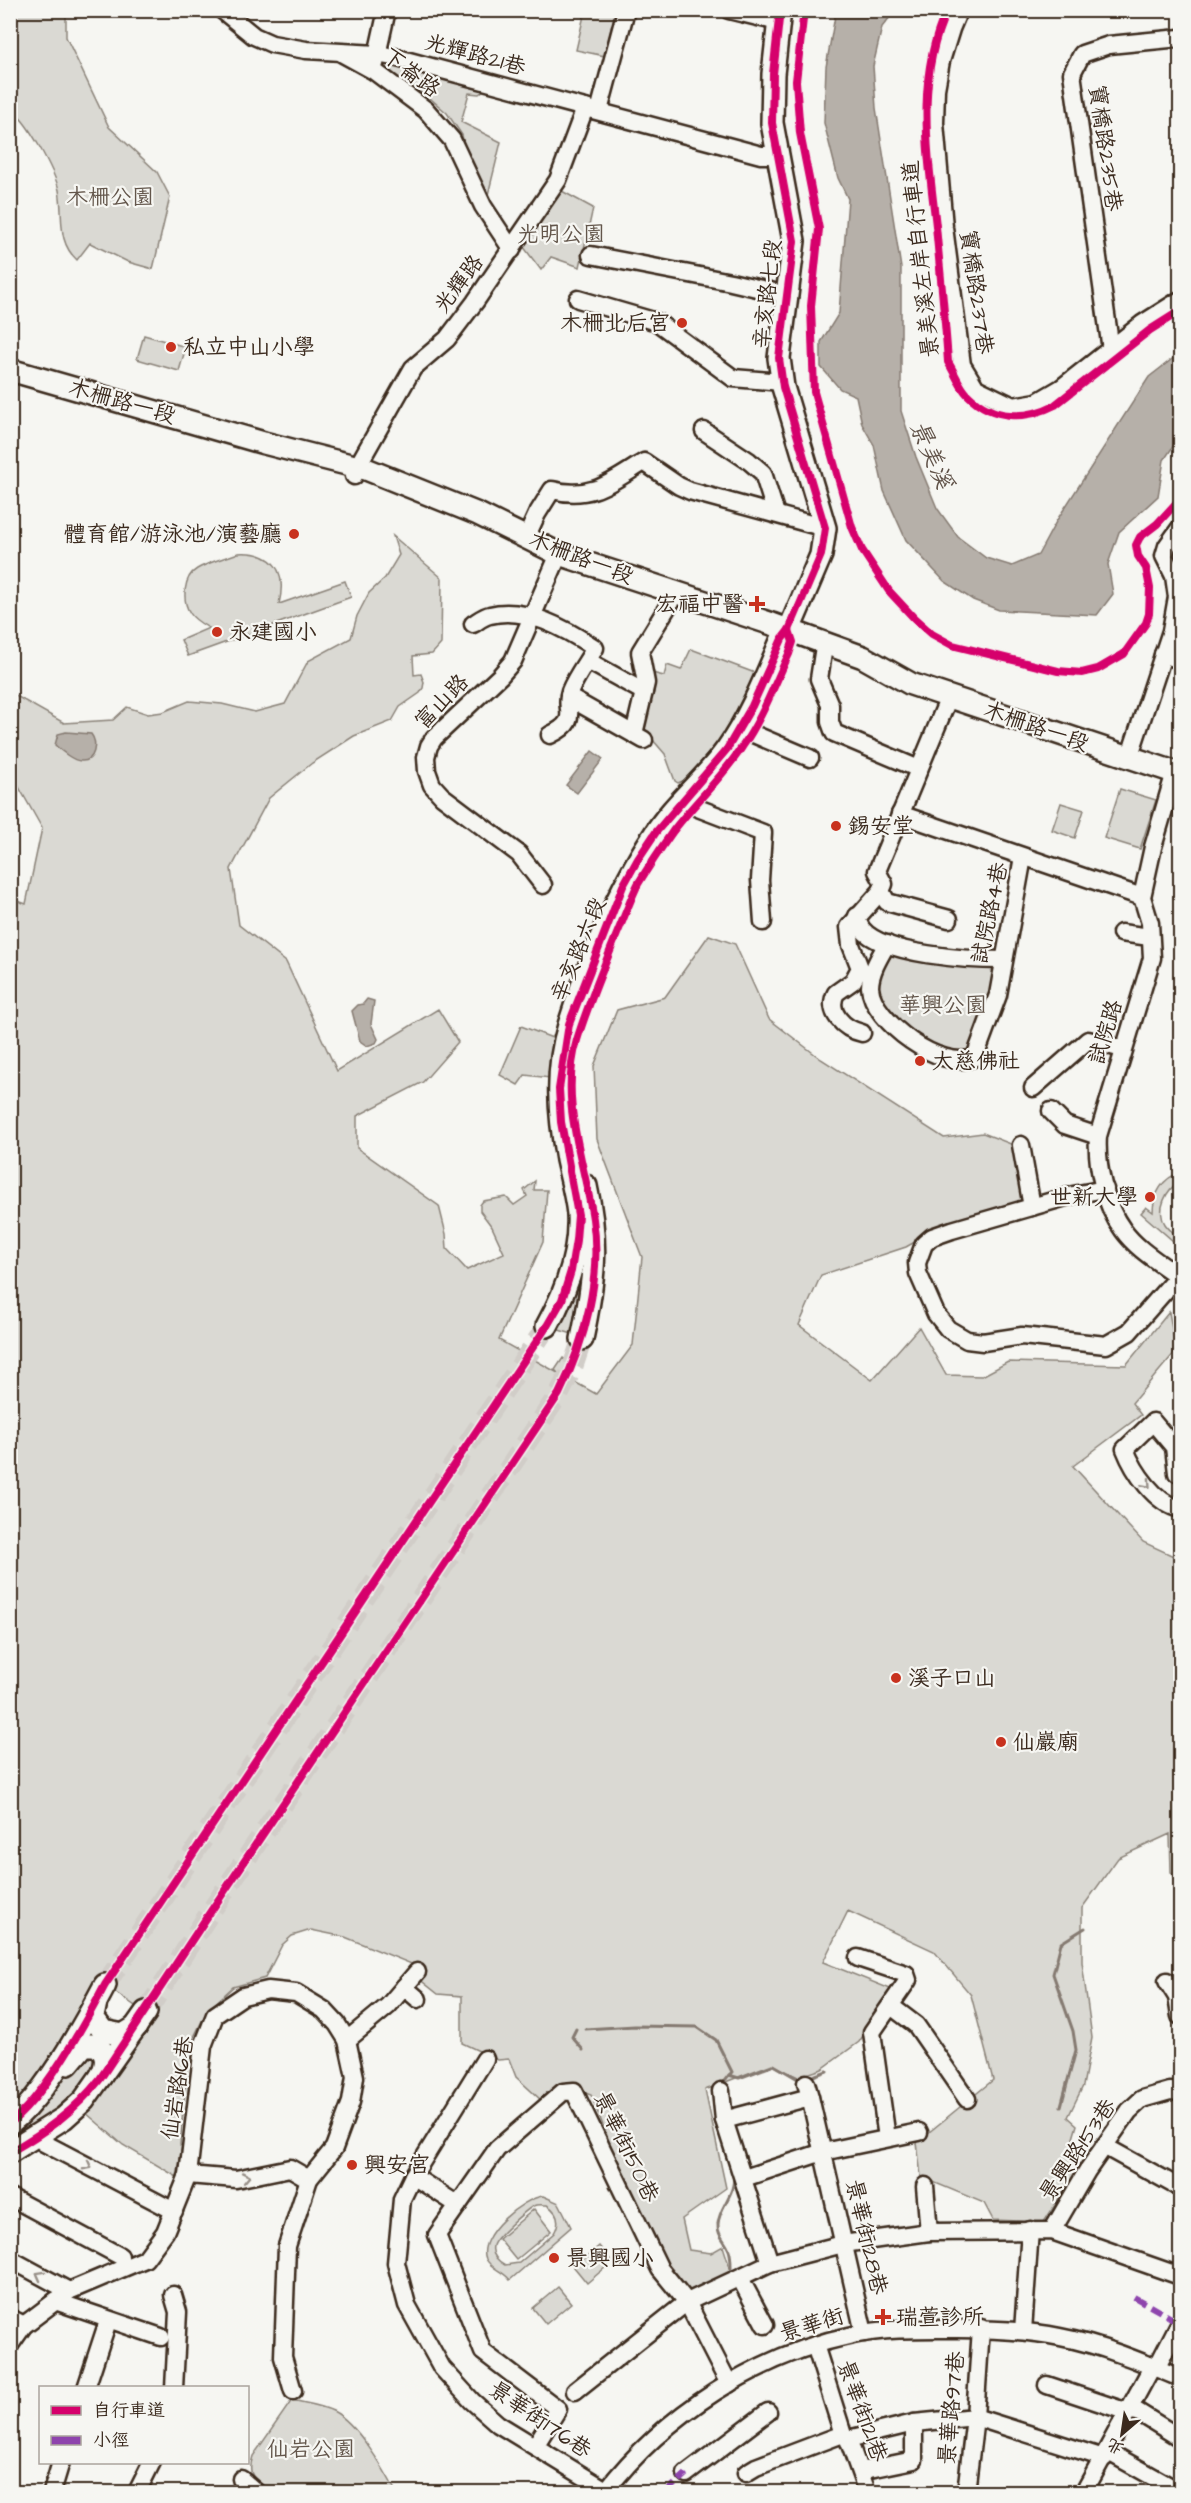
<svg xmlns="http://www.w3.org/2000/svg" width="1191" height="2503" viewBox="0 0 1191 2503" font-family="'Architects Daughter','LXGW WenKai TC',sans-serif">
  <rect width="100%" height="100%" fill="#f6f6f2"/>
  <filter id="ink" filterUnits="userSpaceOnUse"><feTurbulence type="fractalNoise" baseFrequency=".0167" numOctaves="2"/><feDisplacementMap in="SourceGraphic" scale="12" xChannelSelector="R" yChannelSelector="G"/><feConvolveMatrix kernelMatrix="1 2 1 2 8 2 1 2 1" color-interpolation-filters="sRGB"/></filter>
  <g filter="url(#ink)">
    <g fill="#dad9d3" stroke="#8a8278" stroke-width="1.5" fill-rule="evenodd">
      <path d="M 11,10 L 66,11 L 66,37 L 109,127 L 157,172 L 170,197 L 153,269 L 128,262 L 90,243 L 77,260 C 56,241 64,216 59,190 C 55,173 26,116 11,111 Z"/>
      <path d="M 585,11 L 615,11 L 605,56 L 576,50 Z"/>
      <path d="M 386,63 L 486,88 L 479,94 L 469,93 L 461,122 L 501,142 L 486,203 L 466,154 L 462,135 L 447,113 L 425,94 L 384,75 L 382,69 Z"/>
      <path d="M 560,190 L 593,208 L 580,267 L 551,257 L 541,270 L 523,246 Z"/>
      <path d="M 144,335 L 186,347 L 179,371 L 137,359 Z"/>
      <path d="M 393,536 L 442,578 L 441,644 L 432,654 L 413,656 L 414,675 L 421,674 L 424,682 L 423,688 L 420,693 L 400,707 L 392,721 L 354,736 L 312,763 L 269,798 L 231,869 L 239,925 L 286,962 L 337,1071 L 438,1009 L 458,1042 L 423,1082 L 357,1116 L 357,1148 L 439,1206 L 446,1234 L 447,1249 L 467,1270 L 504,1253 L 492,1227 L 480,1211 L 480,1205 L 483,1201 L 506,1197 L 514,1205 L 527,1196 L 524,1190 L 535,1181 L 534,1190 L 547,1190 L 543,1242 L 499,1340 L 558,1373 L 555,1370 L 563,1358 L 570,1362 L 562,1375 L 596,1394 L 633,1345 L 642,1257 L 597,1139 L 594,1066 L 617,1010 L 665,997 L 709,935 L 735,944 L 769,1019 L 821,1059 L 944,1138 L 983,1133 L 1016,1146 L 1027,1204 L 936,1230 L 906,1247 L 821,1275 L 799,1325 L 872,1380 L 919,1327 L 946,1375 L 982,1376 L 1008,1362 L 1126,1365 L 1169,1312 L 1176,1351 L 1132,1403 L 1141,1415 L 1073,1466 L 1143,1542 L 1180,1559 L 1180,1886 L 1171,1872 L 1170,1834 L 1118,1858 L 1082,1908 L 1082,1962 L 1092,2038 L 1083,2086 L 1068,2117 L 1077,2125 L 1068,2155 L 1081,2165 L 1044,2222 L 993,2220 L 984,2203 L 921,2177 L 917,2142 L 993,2080 L 971,1995 L 934,1951 L 848,1911 L 823,1962 L 893,1990 L 859,2042 L 822,2069 L 798,2077 L 772,2064 L 705,2090 L 726,2188 L 682,2219 L 689,2250 L 711,2253 L 723,2246 L 732,2274 L 685,2295 L 661,2261 L 621,2171 L 591,2095 L 565,2085 L 541,2100 L 516,2077 L 509,2059 L 498,2060 L 462,2043 L 462,1996 L 438,1994 L 418,1978 L 424,1969 L 345,1937 L 311,1930 L 292,1936 L 282,1945 L 265,1978 L 233,1987 L 207,2011 L 189,2047 L 180,2145 L 182,2146 L 177,2177 L 123,2145 L 85,2112 L 107,2088 L 153,2018 L 98,1981 L 26,2094 L 11,2109 L 10,898 L 26,904 L 42,828 L 11,773 L 11,693 L 64,723 L 113,720 L 127,707 L 148,714 L 163,712 L 189,701 L 222,704 L 255,712 L 285,704 L 308,661 L 351,638 L 357,616 L 369,593 L 385,578 L 399,555 Z"/>
      <path d="M 238,553 C 274,551 287,571 279,604 L 345,581 L 351,597 L 188,656 L 181,640 L 209,628 C 202,624 194,620 190,613 C 182,601 183,577 197,569 C 209,562 225,558 238,553 Z"/>
      <path d="M 691,649 L 755,673 L 725,733 L 687,779 L 678,783 L 675,781 L 665,754 L 645,731 L 648,672 L 664,676 L 667,665 L 681,670 Z"/>
      <path d="M 1120,789 L 1156,800 L 1140,849 L 1104,838 Z"/>
      <path d="M 1061,803 L 1084,810 L 1075,838 L 1052,830 Z"/>
      <path d="M 888,951 L 998,968 L 973,1053 C 919,1051 912,1036 878,999 L 877,972 Z"/>
      <path d="M 521,1026 L 555,1039 L 550,1078 L 525,1075 L 518,1085 L 500,1075 Z"/>
      <path d="M 1180,1173 L 1180,1182 C 1166,1189 1156,1210 1165,1224 C 1169,1230 1175,1234 1180,1238 L 1180,1247 L 1141,1213 L 1146,1207 L 1153,1212 C 1153,1195 1163,1177 1180,1173 Z"/>
      <path d="M 590,1247 L 576,1335 L 552,1328 Z"/>
      <path d="M 89,2049 L 102,2061 L 76,2099 L 11,2146 L 10,2131 L 48,2100 L 79,2054 Z"/>
      <path d="M 543,2196 L 559,2203 L 571,2227 L 510,2280 C 503,2271 491,2269 486,2259 C 476,2236 523,2198 543,2196 ZM 547,2205 C 558,2212 561,2221 554,2233 L 519,2263 L 505,2265 C 498,2261 491,2255 493,2246 C 494,2238 525,2211 533,2206 C 537,2204 543,2205 547,2205 Z"/>
      <path d="M 534,2209 L 551,2231 L 516,2260 L 499,2239 Z"/>
      <path d="M 599,2246 L 612,2262 L 587,2283 L 574,2267 Z"/>
      <path d="M 558,2287 L 571,2303 L 546,2324 L 533,2308 Z"/>
      <path d="M 292,2400 C 305,2403 321,2405 333,2411 C 357,2423 384,2469 396,2492 L 267,2492 C 256,2478 246,2477 253,2456 Z"/>
    </g>
    <g fill="#b6b0a9" stroke="#857a71" stroke-width="1.5">
      <path d="M 836,10 L 895,11 L 882,27 L 873,66 L 876,108 L 901,268 L 901,411 L 916,457 L 937,508 L 958,537 L 986,558 L 1012,566 L 1038,555 L 1057,520 L 1149,377 L 1180,353 L 1180,436 L 1164,460 L 1158,496 L 1119,532 L 1108,564 L 1113,594 L 1097,615 L 999,610 L 973,600 L 944,581 L 906,540 L 884,491 L 874,445 L 862,424 L 856,396 L 840,389 L 821,367 L 821,342 L 839,313 L 848,199 L 838,178 L 824,123 L 826,67 Z"/>
      <path d="M 66,732 L 91,734 C 98,743 95,762 81,761 C 73,761 61,751 55,745 L 58,734 Z"/>
      <path d="M 592,751 L 603,759 L 577,793 L 566,785 Z"/>
      <path d="M 367,999 L 374,1001 L 371,1024 L 378,1039 L 376,1043 L 367,1046 L 360,1041 L 352,1011 L 358,1005 L 363,1004 Z"/>
    </g>
    <g fill="none" stroke-linecap="round" stroke-linejoin="round">
      <g stroke="#857a71" stroke-width="3">
        <path d="M 576,2029 L 572,2037 L 583,2050"/>
        <path d="M 585,2029 L 635,2026 L 697,2027 L 716,2040 L 732,2072 L 729,2075"/>
        <path d="M 810,2077 L 827,2071"/>
        <path d="M 721,2085 L 729,2075 L 739,2078 L 774,2065 L 798,2079 L 803,2078"/>
        <path d="M 1061,2106 L 1076,2050 L 1073,2031 L 1053,1974 L 1061,1943 L 1085,1928"/>
        <path d="M 731,2268 C 731,2262 731,2255 729,2250 C 725,2240 717,2235 718,2224 C 719,2207 737,2192 733,2175"/>
      </g>
      <g stroke="#d1cdc8" stroke-width="21" stroke-dasharray="21 10" stroke-linecap="butt">
        <path d="M 105,1985 L 547,1326"/>
        <path d="M 146,2012 L 209,1914 L 559,1394 L 572,1369 L 582,1339"/>
      </g>
      <defs>
        <g id="minor">
          <path d="M 222,10 L 254,36 L 272,44 L 306,50 L 377,54 L 394,57 L 761,155 L 778,155"/>
          <path d="M 729,10 L 778,22"/>
          <path d="M 959,10 L 951,29 L 941,61 L 936,89 L 935,123 L 944,227 L 962,365 L 976,388 L 1013,406 L 1037,402 L 1061,388 L 1142,324 L 1180,300"/>
          <path d="M 343,54 L 374,71 L 426,110 L 452,140 L 483,206 L 512,250"/>
          <path d="M 375,64 L 387,10"/>
          <path d="M 599,111 L 626,10"/>
          <path d="M 591,255 L 731,282 L 787,295"/>
          <path d="M 578,299 L 657,322 L 733,378 L 782,382"/>
          <path d="M 1111,350 L 1072,73 L 1082,54 L 1109,45 L 1180,38"/>
          <path d="M 704,431 L 749,461 L 763,473 L 776,514"/>
          <path d="M 354,476 L 357,467 L 413,368 L 447,339 L 475,302 L 558,180 L 585,108"/>
          <path d="M 526,538 L 537,514 L 552,490 C 592,500 611,482 644,462 L 679,486 L 690,491 L 825,528"/>
          <path d="M 473,624 C 478,621 484,616 490,615 C 526,606 566,629 595,648 C 587,662 576,676 570,691 C 563,710 582,720 550,735"/>
          <path d="M 823,653 L 819,679 L 830,705 L 830,722 L 834,733 L 919,769"/>
          <path d="M 1163,654 L 1180,660"/>
          <path d="M 588,661 L 644,692"/>
          <path d="M 570,698 L 644,740"/>
          <path d="M 751,733 L 810,758"/>
          <path d="M 634,734 L 646,683 L 640,652 L 670,603"/>
          <path d="M 1129,758 L 1171,631 L 1177,597 L 1174,576 L 1164,556 L 1167,546 L 1180,528"/>
          <path d="M 1175,772 L 1153,847 L 1142,897 L 1150,923 L 1152,958 L 1098,1136 C 1096,1165 1105,1206 1123,1230 C 1137,1250 1162,1264 1180,1278"/>
          <path d="M 695,807 L 763,833 L 760,880 L 763,922"/>
          <path d="M 900,814 L 1142,897"/>
          <path d="M 543,885 L 519,854 L 442,796 L 432,785 L 427,771 L 426,757 L 429,746 L 434,738 L 500,676 L 513,661 L 559,554"/>
          <path d="M 881,891 L 887,902 L 949,919"/>
          <path d="M 857,916 C 858,921 859,925 862,929 C 883,955 970,960 1003,960"/>
          <path d="M 1121,933 L 1150,937"/>
          <path d="M 887,944 C 880,956 870,972 870,987 C 872,1021 942,1073 975,1057 L 998,995 L 1023,857"/>
          <path d="M 862,1033 C 844,1029 826,1012 836,993 L 853,981 L 860,968 L 851,945 L 849,927 L 881,891 L 884,884 L 877,871 L 949,697"/>
          <path d="M 1033,1088 L 1088,1040 L 1123,1049"/>
          <path d="M 1051,1111 L 1065,1125 L 1098,1136"/>
          <path d="M 1021,1145 L 1032,1207"/>
          <path d="M 1105,1189 L 1073,1195 L 952,1230 L 932,1237 L 924,1244 L 917,1263 L 918,1273 L 936,1314 L 948,1329 L 967,1340 L 983,1342 L 1022,1336 L 1106,1345 L 1129,1332 L 1178,1276"/>
          <path d="M 1180,1473 L 1177,1473 L 1174,1447 L 1153,1422 L 1125,1449 C 1134,1472 1155,1503 1180,1509"/>
          <path d="M 858,1958 L 906,1974 L 908,1980 L 872,2032 L 887,2138"/>
          <path d="M 1167,1981 L 1177,1997 L 1180,2016"/>
          <path d="M 404,1987 L 418,1999"/>
          <path d="M 891,2006 L 916,2025 L 967,2099"/>
          <path d="M 347,2040 L 388,2006 L 417,1972"/>
          <path d="M 485,2059 L 413,2176 L 402,2199 L 396,2263 L 407,2305 L 442,2368 L 472,2401 L 498,2424 L 606,2490"/>
          <path d="M 806,2083 L 810,2097"/>
          <path d="M 721,2091 L 724,2120 L 770,2263"/>
          <path d="M 724,2120 L 810,2097 L 864,2333"/>
          <path d="M 38,2136 L 44,2143 L 174,2211"/>
          <path d="M 1104,2146 L 1180,2188"/>
          <path d="M 188,2175 L 236,2179 L 290,2168 L 309,2179"/>
          <path d="M 413,2176 L 458,2205"/>
          <path d="M 744,2178 L 823,2152 L 919,2132"/>
          <path d="M 925,2186 L 929,2232"/>
          <path d="M 10,2197 L 120,2256"/>
          <path d="M 1052,2231 L 1087,2171 L 1129,2111 L 1142,2099 L 1170,2091 L 1180,2092"/>
          <path d="M 10,2259 L 69,2291"/>
          <path d="M 740,2278 L 765,2325"/>
          <path d="M 173,2295 L 178,2312 L 174,2388"/>
          <path d="M 55,2301 L 161,2337"/>
          <path d="M 10,2318 L 24,2325"/>
          <path d="M 1023,2331 L 1030,2230"/>
          <path d="M 10,2345 L 24,2325 L 69,2291 L 145,2259 L 165,2232 L 188,2175 L 203,2046 L 215,2015 L 243,1996 L 268,1990 L 296,1993 L 324,2010 L 337,2024 L 347,2040 L 355,2077 L 351,2102 L 334,2148 L 309,2179 L 287,2246 L 283,2357 L 293,2391"/>
          <path d="M 815,2345 L 843,2434 L 848,2439 L 867,2492"/>
          <path d="M 1047,2385 L 1119,2409 L 1138,2412 L 1180,2438"/>
          <path d="M 86,2388 L 108,2321"/>
          <path d="M 575,2391 L 687,2302 L 770,2263 L 843,2244 L 929,2232 L 1052,2231 L 1180,2276"/>
          <path d="M 848,2439 L 914,2423 L 975,2417 L 1104,2458"/>
          <path d="M 535,2446 L 558,2409 L 483,2352 L 437,2235 L 497,2149 L 563,2092 L 574,2091 L 660,2269 L 687,2302 L 729,2384"/>
          <path d="M 1107,2451 L 1180,2492"/>
          <path d="M 860,2471 L 914,2460 L 914,2423"/>
          <path d="M 746,2473 L 756,2467 L 843,2434"/>
          <path d="M 686,2474 L 768,2412"/>
          <path d="M 241,2479 L 256,2492"/>
          <path d="M 52,2492 L 61,2462"/>
          <path d="M 137,2492 L 152,2462"/>
          <path d="M 605,2492 C 664,2415 756,2355 853,2335 C 886,2328 923,2329 957,2329 C 992,2329 1026,2330 1060,2337 C 1102,2345 1142,2362 1180,2378"/>
          <path d="M 966,2492 L 975,2417 L 981,2328"/>
          <path d="M 1084,2492 L 1152,2367 L 1160,2361 L 1180,2322"/>
        </g>
        <g id="major">
          <path d="M 10,370 L 264,443 L 366,469 L 478,514 L 559,554 L 772,624 L 863,657 L 911,684 L 1180,774"/>
          <path d="M 547,1326 C 566,1292 580,1254 578,1214 C 576,1195 571,1178 567,1160 C 559,1115 555,1070 569,1025 C 588,964 618,889 654,835 C 674,803 706,779 727,749 C 751,715 766,676 782,639 L 789,630 L 821,555 L 825,528 L 783,387 L 779,358 L 794,241 L 772,123 L 773,74 L 780,10"/>
          <path d="M 582,1339 C 594,1282 599,1244 586,1186"/>
          <path d="M 96,2002 L 93,2017 L 103,2031 L 123,2035 L 136,2027"/>
          <path d="M 68,2064 L 84,2045 L 97,2045 C 108,2055 107,2063 101,2076"/>
          <path d="M 10,2123 C 45,2096 84,2025 105,1985"/>
          <path d="M 10,2152 L 64,2118 L 84,2100 L 146,2012"/>
        </g>
      </defs>
      <use href="#minor" stroke="#3b2a1e" stroke-width="21"/>
      <use href="#major" stroke="#3b2a1e" stroke-width="26"/>
      <use href="#minor" stroke="#f6f6f2" stroke-width="16"/>
      <use href="#major" stroke="#f6f6f2" stroke-width="21"/>
      <g stroke="#8e44ad" stroke-width="6" stroke-dasharray="12 6" stroke-linecap="butt">
        <path d="M 1134,2297 L 1180,2323"/>
        <path d="M 666,2492 L 686,2474"/>
      </g>
      <defs>
        <g id="cycleway">
          <path d="M 804,10 L 796,81 L 800,133 L 819,229 L 811,306 L 814,392 L 852,527 L 862,550 L 889,591 L 914,618 L 932,634 L 952,645 L 1058,671 L 1082,673 L 1098,669 L 1124,654 L 1146,623 L 1149,614 L 1150,588 L 1146,568 L 1138,556 L 1136,545 L 1140,537 L 1157,524 L 1180,499"/>
          <path d="M 947,10 C 915,77 928,155 936,226 C 940,271 945,317 948,362 C 955,373 959,386 968,395 C 993,420 1026,420 1055,405 L 1150,330 L 1180,311"/>
          <path d="M 10,2123 C 45,2096 84,2025 105,1985 L 547,1326 L 562,1300 L 571,1271 L 576,1240 L 578,1215 L 561,1122 L 559,1089 L 569,1024 L 623,886 L 638,859 L 656,832 L 727,749 L 752,706 L 782,639 L 789,630 L 821,555 L 825,528 L 783,387 L 779,358 L 794,241 L 772,123 L 773,74 L 780,10"/>
          <path d="M 10,2152 C 45,2132 75,2111 100,2079 L 209,1914 L 559,1394 C 585,1342 602,1277 593,1219 C 584,1159 559,1101 577,1040 C 588,1004 603,969 617,934 C 624,918 630,900 638,884 C 649,866 661,848 673,831 C 695,802 722,778 742,747 C 762,719 774,685 789,654 L 793,642 L 789,630"/>
        </g>
      </defs>
      <use href="#cycleway" stroke="#f6f6f2" stroke-width="11"/>
      <use href="#cycleway" stroke="#d6006c" stroke-width="8"/>
    </g>
    <defs><path id="oneway-chevron" d="M-2-3.5L2.5 0L-2 3.5" fill="none" stroke-width="1.6" stroke-linecap="round" stroke-linejoin="round" transform="scale(1.5)"/></defs>
    <g stroke="#989088">
      <use href="#oneway-chevron" transform="translate(1147 1484) rotate(48)"/>
      <use href="#oneway-chevron" transform="translate(88 2166) rotate(28)"/>
      <use href="#oneway-chevron" transform="translate(246 2177) rotate(-11)"/>
      <use href="#oneway-chevron" transform="translate(40 2275) rotate(-151)"/>
    </g>
  </g>
  <g fill="#c8321e" stroke="#f6f6f2" stroke-width="2">
    <circle cx="682" cy="323" r="6"/>
    <circle cx="171" cy="347" r="6"/>
    <circle cx="294" cy="534" r="6"/>
    <path d="M754 595h6v6h6v6h-6v6h-6v-6h-6v-6h6z"/>
    <circle cx="217" cy="632" r="6"/>
    <circle cx="836" cy="826" r="6"/>
    <circle cx="920" cy="1061" r="6"/>
    <circle cx="1150" cy="1197" r="6"/>
    <circle cx="896" cy="1678" r="6"/>
    <circle cx="1001" cy="1742" r="6"/>
    <circle cx="352" cy="2165" r="6"/>
    <circle cx="554" cy="2258" r="6"/>
    <path d="M880 2308h6v6h6v6h-6v6h-6v-6h-6v-6h6z"/>
  </g>
  <g text-anchor="middle" dominant-baseline="central" stroke-width="4.5" stroke-linejoin="round" paint-order="stroke">
    <g font-size="22" fill="#3b2a1e" stroke="#f6f6f2">
      <text transform="translate(475 55) rotate(15)">光輝路21巷</text>
      <text transform="translate(411 73) rotate(37)">下崙路</text>
      <text transform="translate(1105 148) rotate(82)">寶橋路235巷</text>
      <text transform="translate(921 259) rotate(-96)">景美溪左岸自行車道</text>
      <text transform="translate(459 284) rotate(-53)">光輝路</text>
      <text transform="translate(976 292) rotate(82)">寶橋路237巷</text>
      <text transform="translate(768 294) rotate(-84)">辛亥路七段</text>
      <text transform="translate(122 402) rotate(16)">木柵路一段</text>
      <text transform="translate(581 558) rotate(21)">木柵路一段</text>
      <text transform="translate(442 702) rotate(-46)">富山路</text>
      <text transform="translate(1036 727) rotate(19)">木柵路一段</text>
      <text transform="translate(990 913) rotate(-78)">試院路4巷</text>
      <text transform="translate(579 950) rotate(-68)">辛亥路六段</text>
      <text transform="translate(1106 1032) rotate(-73)">試院路</text>
      <text transform="translate(178 2088) rotate(-81)">仙岩路16巷</text>
      <text transform="translate(626 2147) rotate(64)">景華街150巷</text>
      <text transform="translate(1078 2150) rotate(-56)">景興路153巷</text>
      <text transform="translate(866 2237) rotate(77)">景華街128巷</text>
      <text transform="translate(812 2325) rotate(-17)">景華街</text>
      <text transform="translate(952 2408) rotate(-85)">景華路97巷</text>
      <text transform="translate(862 2411) rotate(70)">景華街121巷</text>
      <text transform="translate(540 2420) rotate(34)">景華街176巷</text>
    </g>
    <g font-size="22" fill="#63564b" stroke="#f6f6f2">
      <text x="110" y="197">木柵公園</text>
      <text x="561" y="234">光明公園</text>
      <text x="943" y="1005">華興公園</text>
      <text x="311" y="2449">仙岩公園</text>
    </g>
    <g font-size="22" fill="#3b2a1e" stroke="#f6f6f2" text-anchor="start">
      <text x="670" y="323" text-anchor="end">木柵北后宮</text>
      <text x="183" y="347">私立中山小學</text>
      <text x="282" y="534" text-anchor="end">體育館/游泳池/演藝廳</text>
      <text x="744" y="604" text-anchor="end">宏福中醫</text>
      <text x="229" y="632">永建國小</text>
      <text x="848" y="826">錫安堂</text>
      <text x="932" y="1061">大慈佛社</text>
      <text x="1138" y="1197" text-anchor="end">世新大學</text>
      <text x="908" y="1678">溪子口山</text>
      <text x="1013" y="1742">仙巖廟</text>
      <text x="364" y="2165">興安宮</text>
      <text x="566" y="2258">景興國小</text>
      <text x="896" y="2317">瑞萱診所</text>
    </g>
    <g font-size="24" font-style="italic" fill="#605248" stroke="#f6f6f2">
      <text transform="translate(931 455) rotate(66)">景美溪</text>
    </g>
  </g>
  <rect width="1191" height="2503" fill="none" stroke="#f6f6f2" stroke-width="36"/>
  <rect x="18" y="18" width="1155" height="2467" fill="none" stroke="#3b2a1e" stroke-width="2" filter="url(#ink)"/>
  <rect x="39" y="2386" width="210" height="78" fill="#f6f6f2" stroke="#aba49d" stroke-width="1.5"/>
  <rect x="51" y="2406" width="30" height="9" fill="#d6006c" stroke="#aba49d" stroke-width="1.5"/>
  <text x="93" y="2416" font-size="18" fill="#3b2a1e">自行車道</text>
  <rect x="51" y="2436" width="30" height="9" fill="#8e44ad" stroke="#aba49d" stroke-width="1.5"/>
  <text x="93" y="2446" font-size="18" fill="#3b2a1e">小徑</text>
  <g transform="translate(1122 2434) rotate(209)" stroke="#f6f6f2" stroke-width="4.5" paint-order="stroke">
  <path d="M0-4.5L10 22L0 15L-10 22Z" fill="#3b2a1e"/>
  <text y="-9" font-size="16" font-weight="bold" text-anchor="middle" fill="#3b2a1e">北</text>
  </g>
</svg>
